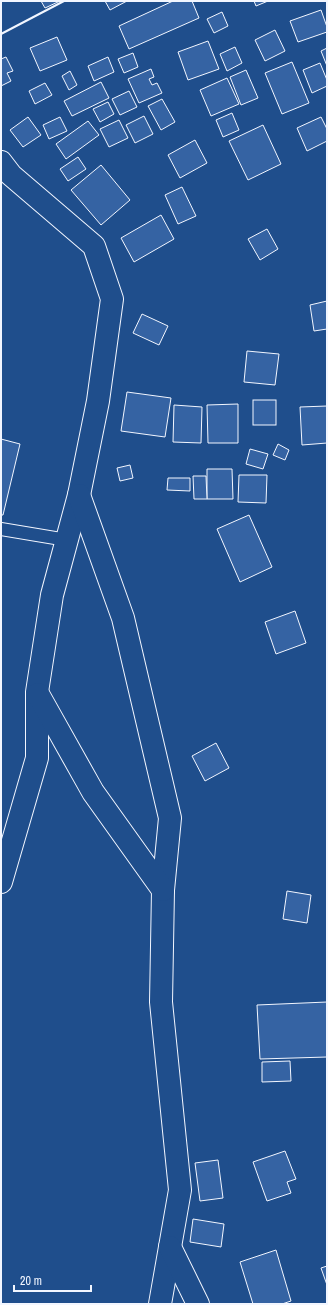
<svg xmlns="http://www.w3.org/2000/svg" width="328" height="1305" viewBox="0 0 328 1305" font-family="'Archivo Narrow',sans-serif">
  <rect width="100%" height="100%" fill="#1f4e8c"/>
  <g fill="#3563a3" stroke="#f2f6ff">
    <path d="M 41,1 L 60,1 L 45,8 Z"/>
    <path d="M 105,1 L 127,1 L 110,10 Z"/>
    <path d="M 173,1 L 192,1 L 199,18 L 129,49 L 119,26 Z"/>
    <path d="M 254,1 L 268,1 L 256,6 Z"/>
    <path d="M 321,10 L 327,27 L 327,32 L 298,42 L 290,21 Z"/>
    <path d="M 222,12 L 228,26 L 214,33 L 207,19 Z"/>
    <path d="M 275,30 L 285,51 L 265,61 L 255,40 Z"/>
    <path d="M 57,37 L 67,60 L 40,71 L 30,48 Z"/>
    <path d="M 208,41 L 219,69 L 188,80 L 178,52 Z"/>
    <path d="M 235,47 L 242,63 L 227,71 L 220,54 Z"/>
    <path d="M 327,48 L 327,66 L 321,51 Z"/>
    <path d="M 133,53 L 138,67 L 124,73 L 118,59 Z"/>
    <path d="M 6,57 L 13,71 L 7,73 L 11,81 L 1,86 L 1,59 Z"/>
    <path d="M 108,57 L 114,72 L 94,81 L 88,66 Z"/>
    <path d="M 292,62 L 309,103 L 282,114 L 265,73 Z"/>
    <path d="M 320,63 L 327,80 L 327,86 L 312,93 L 303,70 Z"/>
    <path d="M 151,69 L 154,77 L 149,79 L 152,85 L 157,83 L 162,93 L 139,103 L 128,79 Z"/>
    <path d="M 246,70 L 258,98 L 241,105 L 230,77 Z"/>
    <path d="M 70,71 L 77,85 L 69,90 L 62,76 Z"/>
    <path d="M 227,78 L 239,104 L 211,116 L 200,90 Z"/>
    <path d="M 101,82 L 109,98 L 72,116 L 64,101 Z"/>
    <path d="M 45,83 L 52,95 L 35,104 L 29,91 Z"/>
    <path d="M 129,91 L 137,107 L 120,115 L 112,99 Z"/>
    <path d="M 162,99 L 175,122 L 161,130 L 148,106 Z"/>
    <path d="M 108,102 L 114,114 L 100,122 L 93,109 Z"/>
    <path d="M 232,113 L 239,130 L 223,137 L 216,120 Z"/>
    <path d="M 144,116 L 153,134 L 135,143 L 126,125 Z"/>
    <path d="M 28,117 L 41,135 L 23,147 L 10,130 Z"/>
    <path d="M 60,117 L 67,131 L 49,139 L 43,125 Z"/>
    <path d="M 321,117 L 327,129 L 327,141 L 307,151 L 297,128 Z"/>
    <path d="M 119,120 L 128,138 L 109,147 L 100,129 Z"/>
    <path d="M 88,121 L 99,135 L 66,159 L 56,144 Z"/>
    <path d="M 263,125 L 281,164 L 248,180 L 229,141 Z"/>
    <path d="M 195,140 L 207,163 L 180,178 L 168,155 Z"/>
    <path d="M 78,157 L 86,169 L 68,181 L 60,169 Z"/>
    <path d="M 101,165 L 130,200 L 101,225 L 71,190 Z"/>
    <path d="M 182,187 L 196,216 L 178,224 L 165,195 Z"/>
    <path d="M 161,215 L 174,239 L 134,262 L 121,238 Z"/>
    <path d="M 267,229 L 278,249 L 260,260 L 248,239 Z"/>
    <path d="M 327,301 L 327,329 L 314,331 L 310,305 Z"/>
    <path d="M 142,314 L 168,326 L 159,345 L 133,333 Z"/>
    <path d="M 247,351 L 279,354 L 275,385 L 244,382 Z"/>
    <path d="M 127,392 L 171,398 L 165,437 L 121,431 Z"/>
    <rect x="253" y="400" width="23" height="25"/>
    <path d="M 238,404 L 238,443 L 208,443 L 207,405 Z"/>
    <path d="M 174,405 L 202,407 L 201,443 L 173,442 Z"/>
    <path d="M 327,406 L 327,443 L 302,445 L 300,407 Z"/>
    <path d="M 1,439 L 20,444 L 3,515 L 1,515 Z"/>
    <path d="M 278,444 L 289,450 L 285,460 L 273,455 Z"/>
    <path d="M 250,449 L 268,454 L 263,469 L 246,464 Z"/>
    <path d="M 130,465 L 133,478 L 120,481 L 117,468 Z"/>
    <path d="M 207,469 L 232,469 L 233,499 L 207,499 Z"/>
    <path d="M 239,475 L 267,475 L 266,503 L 238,502 Z"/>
    <path d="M 193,476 L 206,476 L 207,499 L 194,499 Z"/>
    <path d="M 168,478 L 190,478 L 190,491 L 167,490 Z"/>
    <path d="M 249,515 L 272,567 L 240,582 L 217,529 Z"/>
    <path d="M 295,611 L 306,643 L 276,654 L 265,622 Z"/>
    <path d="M 216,743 L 229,768 L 205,781 L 192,756 Z"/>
    <path d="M 287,891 L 311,895 L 307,923 L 283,919 Z"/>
    <path d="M 327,1002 L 327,1057 L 260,1059 L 257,1005 Z"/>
    <path d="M 290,1061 L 291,1081 L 262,1082 L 262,1062 Z"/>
    <path d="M 285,1151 L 296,1179 L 287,1182 L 291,1193 L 267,1201 L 253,1162 Z"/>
    <path d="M 218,1160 L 223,1198 L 200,1201 L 195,1163 Z"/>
    <path d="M 193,1219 L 224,1224 L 221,1247 L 190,1242 Z"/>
    <path d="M 276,1250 L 291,1301 L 282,1304 L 253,1304 L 240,1262 Z"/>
    <path d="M 327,1266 L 327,1285 L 321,1268 Z"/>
  </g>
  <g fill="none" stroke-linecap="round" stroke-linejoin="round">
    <defs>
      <path id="lane" d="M 1,529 L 67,540"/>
      <g id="street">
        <path d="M 1,162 L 11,175 L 94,246 L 112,299 L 98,401 L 79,495 L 52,595 L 37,692 L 37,758 L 1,882"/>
        <path d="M 79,495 L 123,618 L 170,818 L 163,890 L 161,1002 L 180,1190 L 160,1304"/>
        <path d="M 38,694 L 93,792 L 163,890"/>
        <path d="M 170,1247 L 198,1304"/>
      </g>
    </defs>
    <use href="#lane" stroke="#f2f6ff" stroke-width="14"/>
    <use href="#street" stroke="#f2f6ff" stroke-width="24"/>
    <use href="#lane" stroke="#1f4e8c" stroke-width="12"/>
    <use href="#street" stroke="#1f4e8c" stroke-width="22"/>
    <path stroke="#f2f6ff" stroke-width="2" d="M 1,34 L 64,1"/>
  </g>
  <rect width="328" height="1305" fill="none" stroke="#f2f6ff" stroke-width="4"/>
  <path d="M14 1285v6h77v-6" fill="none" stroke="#f2f6ff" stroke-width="2"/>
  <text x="20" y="1285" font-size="12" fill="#f2f6ff" stroke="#1f4e8c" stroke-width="3" paint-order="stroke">20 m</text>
</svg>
